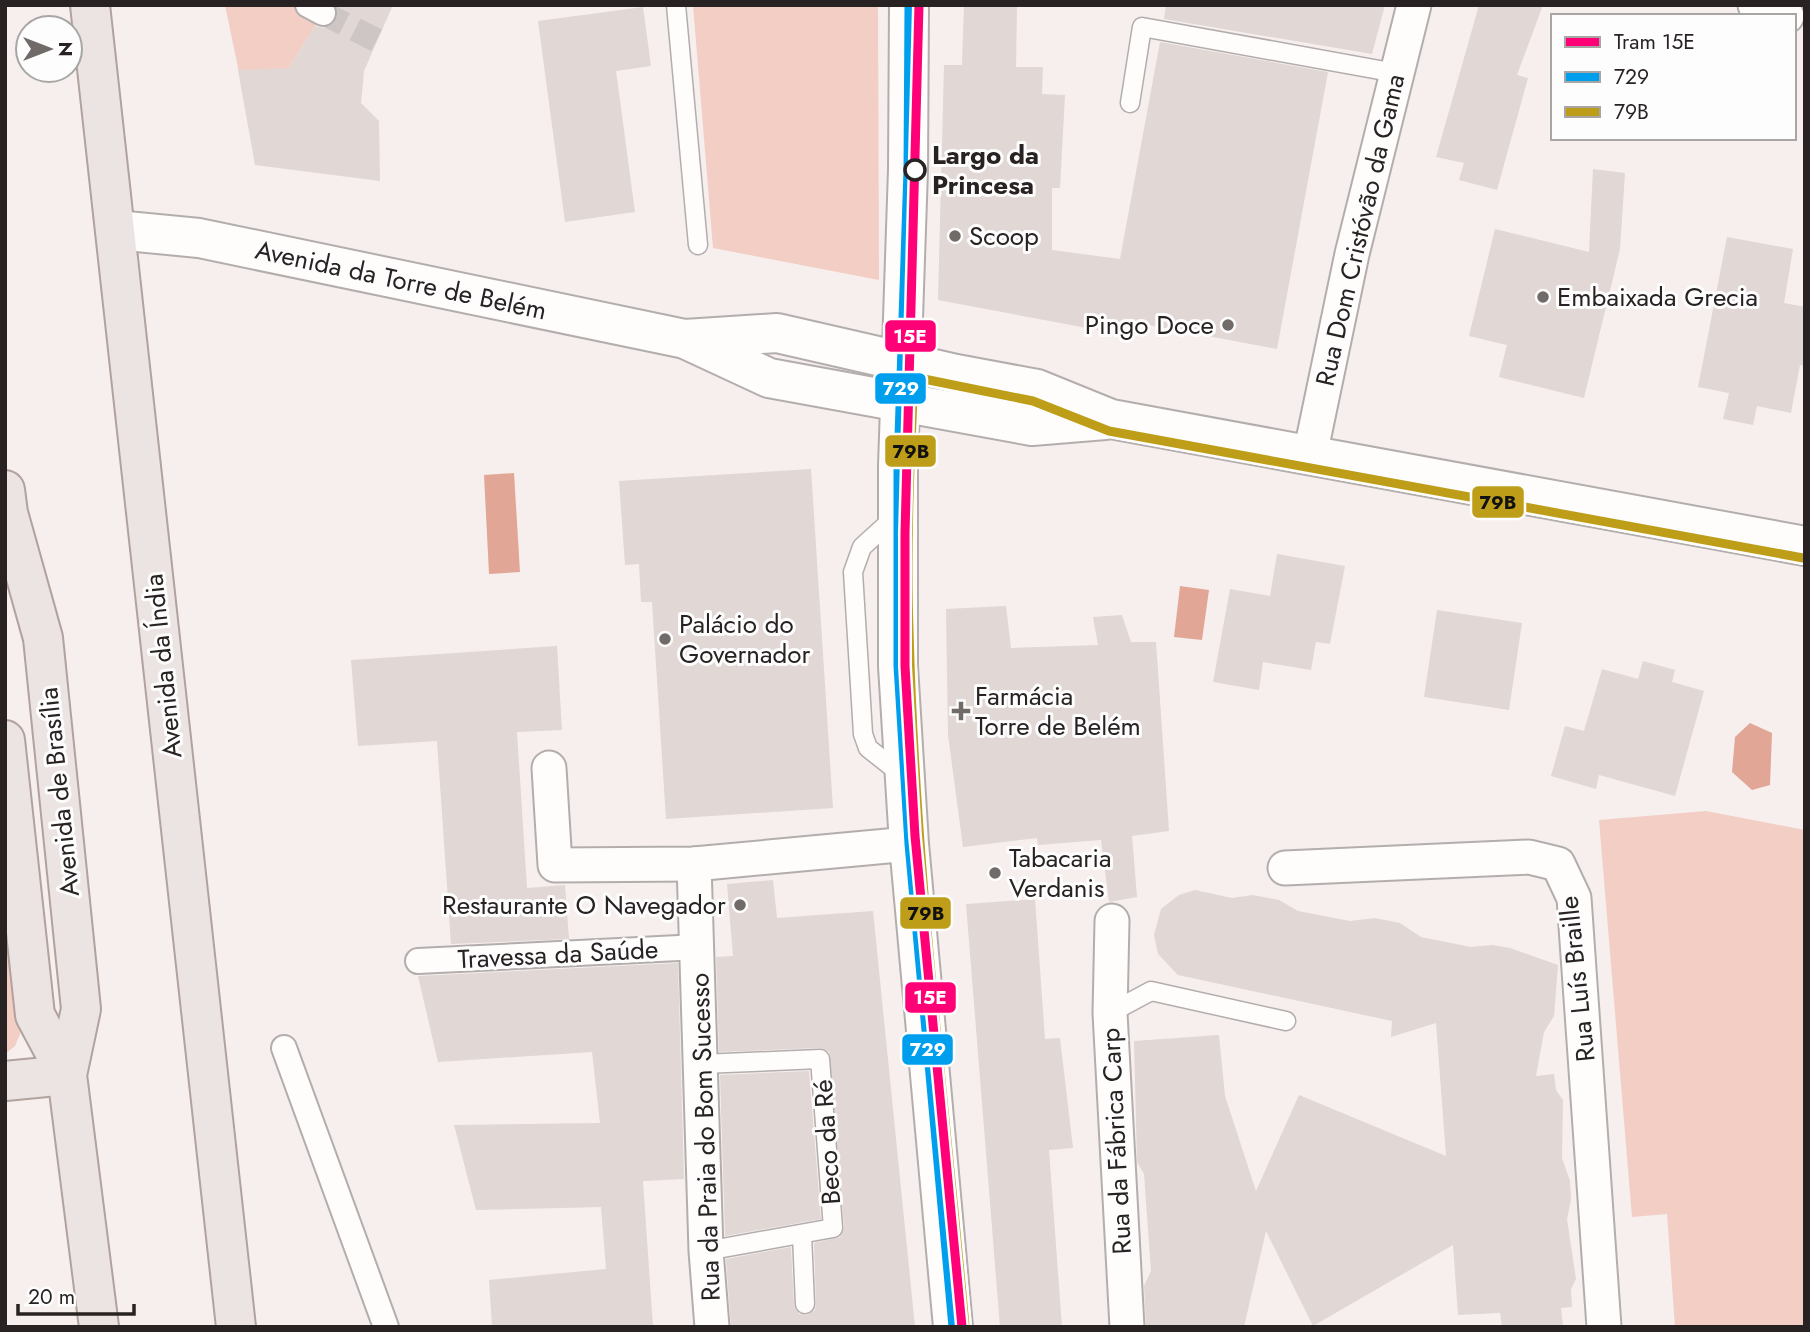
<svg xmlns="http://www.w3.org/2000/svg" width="1810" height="1332" viewBox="0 0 1810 1332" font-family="Jost,sans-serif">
  <rect width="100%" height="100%" fill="#f6efed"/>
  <g fill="#f2cec4">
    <path d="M 225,5 L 328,5 L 289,68 L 241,82 Z"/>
    <path d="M 693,5 L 878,5 L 879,280 L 713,248 Z"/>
    <path d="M 1706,811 L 1805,830 L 1805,1327 L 1675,1327 L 1667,1214 L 1632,1217 L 1599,820 Z"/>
    <path d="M 5,899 L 20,1034 L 15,1046 L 5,1054 Z"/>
  </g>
  <g fill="#e2a696">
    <path d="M 514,473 L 520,572 L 489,574 L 484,475 Z"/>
    <path d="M 1180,586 L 1209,590 L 1202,640 L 1174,637 Z"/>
    <path d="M 1750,723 L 1772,733 L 1770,785 L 1752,790 L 1732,772 L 1735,737 Z"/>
  </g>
  <g fill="#e1d7d5">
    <path d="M 336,5 L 393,5 L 364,71 L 361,103 L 379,121 L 380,181 L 255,165 L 238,70 L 289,68 L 315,26 L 324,28 L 336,21 Z"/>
    <path d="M 964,5 L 1017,5 L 1016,67 L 1043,67 L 1042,94 L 1065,95 L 1060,188 L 1052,188 L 1052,250 L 1120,259 L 1160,42 L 1328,72 L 1277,349 L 1122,320 L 1119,334 L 938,300 L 944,65 L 962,65 Z"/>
    <path d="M 1166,5 L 1385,5 L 1372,54 L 1164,19 Z"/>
    <path d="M 1479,5 L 1543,5 L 1517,75 L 1528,78 L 1497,190 L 1459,180 L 1464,163 L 1436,157 Z"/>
    <path d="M 643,7 L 651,66 L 616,71 L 635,212 L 565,222 L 538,21 Z"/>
    <path d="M 1593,169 L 1625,173 L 1620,249 L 1584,398 L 1499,377 L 1507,345 L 1469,336 L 1495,229 L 1589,252 Z"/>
    <path d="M 1727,237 L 1793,249 L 1784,303 L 1805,307 L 1805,366 L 1800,365 L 1791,413 L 1757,406 L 1753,425 L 1723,419 L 1729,393 L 1698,387 Z"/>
    <path d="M 811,469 L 833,808 L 666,819 L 652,602 L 641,602 L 639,564 L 625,565 L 619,481 Z"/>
    <path d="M 1277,554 L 1345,566 L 1330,644 L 1316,642 L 1311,670 L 1263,662 L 1259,690 L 1213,682 L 1230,589 L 1270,596 Z"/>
    <path d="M 1006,606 L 1011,648 L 1098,645 L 1093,617 L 1122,615 L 1131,642 L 1156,642 L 1169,831 L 1132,836 L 1137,897 L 1109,902 L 1101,840 L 1038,845 L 1037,838 L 963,847 L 948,735 L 946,609 Z"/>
    <path d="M 1437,610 L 1522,623 L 1509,710 L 1424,697 Z"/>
    <path d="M 557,646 L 562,730 L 517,732 L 527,888 L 565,885 L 569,939 L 451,944 L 437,741 L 358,746 L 351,660 Z"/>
    <path d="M 1643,661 L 1675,670 L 1672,682 L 1704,691 L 1675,796 L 1599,775 L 1596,789 L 1551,776 L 1565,726 L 1584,731 L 1602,669 L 1638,679 Z"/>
    <path d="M 773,880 L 777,918 L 873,911 L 915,1327 L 731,1327 L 726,1259 L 791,1247 L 794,1305 L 799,1314 L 806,1315 L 815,1310 L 816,1304 L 814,1243 L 840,1237 L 844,1228 L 829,1052 L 820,1048 L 719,1052 L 716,957 L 733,956 L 727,884 Z"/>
    <path d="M 1195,890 L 1232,898 L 1253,895 L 1279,900 L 1298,911 L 1350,921 L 1375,918 L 1400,923 L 1421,937 L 1471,947 L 1492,945 L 1510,948 L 1558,965 L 1554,1016 L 1544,1032 L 1536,1076 L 1554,1074 L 1556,1090 L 1563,1100 L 1562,1158 L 1570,1181 L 1571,1200 L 1567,1219 L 1576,1279 L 1571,1289 L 1572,1307 L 1561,1308 L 1563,1327 L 1502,1327 L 1500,1313 L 1458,1315 L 1453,1245 L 1313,1326 L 1266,1231 L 1244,1327 L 1146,1327 L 1144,1286 L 1151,1271 L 1144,1174 L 1137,1162 L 1134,1041 L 1219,1035 L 1225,1096 L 1256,1191 L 1299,1095 L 1446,1156 L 1436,1023 L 1391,1037 L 1392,1021 L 1178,975 L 1158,954 L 1154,935 L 1161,909 L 1179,895 Z"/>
    <path d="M 1035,899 L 1045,1039 L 1060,1038 L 1073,1148 L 1049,1150 L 1062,1327 L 1000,1327 L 966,904 Z"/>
    <path d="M 678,963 L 684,1179 L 643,1181 L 653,1327 L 492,1327 L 489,1280 L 606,1269 L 601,1207 L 476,1210 L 454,1125 L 600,1123 L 592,1052 L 438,1062 L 418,976 Z"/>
    <path d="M 809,1071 L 821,1219 L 725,1236 L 720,1075 Z"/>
  </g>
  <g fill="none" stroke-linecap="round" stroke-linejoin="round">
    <path stroke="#cdc6c4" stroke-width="24" stroke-dasharray="24 12" stroke-linecap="butt" d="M 323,13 L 378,41"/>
    <defs>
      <g id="service">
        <path d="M 676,5 L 698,245"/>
        <path d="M 1130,103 L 1142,27 L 1396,73"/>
        <path d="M 895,517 L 862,547 L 853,572 L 863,734 L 868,748 L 901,774"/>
        <path d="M 1110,1013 L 1151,991 L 1286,1021"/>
        <path d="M 702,1064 L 820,1059 L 833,1228 L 706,1251"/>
        <path d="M 802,1235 L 805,1304"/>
      </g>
      <g id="pedestrian">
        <path d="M 308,5 L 323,13"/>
        <path d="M 418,961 L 699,947"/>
        <path d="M 284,1048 L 386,1327"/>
      </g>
      <g id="minor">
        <path d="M 1755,5 L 1787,16"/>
        <path d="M 1310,455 L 1352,254 L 1414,5"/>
        <path d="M 549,768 L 555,865 L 694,864 L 909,844"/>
        <path d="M 694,864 L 706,1251 L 712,1327"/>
        <path d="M 1285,868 L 1529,857 L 1558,864 L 1574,898 L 1604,1327"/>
        <path d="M 1112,921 L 1110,1013 L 1127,1327"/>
      </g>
      <g id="tertiary">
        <path d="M 909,5 L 908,170 L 898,466 L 898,666 L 909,844 L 953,1327"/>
        <path d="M 116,230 L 199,238 L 685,339 L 769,378 L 1032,426 L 1105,420"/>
        <path d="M 685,339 L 777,333 L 956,374 L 1037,389 L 1111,419 L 1805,546"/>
      </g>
      <g id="primary">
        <path d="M 90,5 L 236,1327"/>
        <path d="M 5,490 L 8,513 L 43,638 L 81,1009 L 67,1075 L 99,1327"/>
        <path d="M 5,740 L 35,1015 L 67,1075"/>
        <path d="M 5,1081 L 67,1075"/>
      </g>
    </defs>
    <use href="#service" stroke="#b3aead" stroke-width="21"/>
    <use href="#pedestrian" stroke="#b3aead" stroke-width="28"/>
    <use href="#minor" stroke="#b3aead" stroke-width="37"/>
    <use href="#tertiary" stroke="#b3aead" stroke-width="42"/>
    <use href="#primary" stroke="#b1a29e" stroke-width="42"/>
    <use href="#service" stroke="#fefdfc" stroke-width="18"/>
    <use href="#pedestrian" stroke="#fefdfc" stroke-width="24"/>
    <use href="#minor" stroke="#fefdfc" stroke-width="33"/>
    <use href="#tertiary" stroke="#fefdfc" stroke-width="38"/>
    <use href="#primary" stroke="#ebe4e2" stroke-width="38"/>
    <defs>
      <path id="bus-1" d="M 909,5 L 908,170 L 898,466 L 898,666 L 909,844 L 953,1327"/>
      <path id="bus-2" d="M 965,1326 C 944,1095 915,863 909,630 C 906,546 910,461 914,377 L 1033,401 L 1109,431 L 1803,558"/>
    </defs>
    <use href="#bus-1" stroke="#fdfdfd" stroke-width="14"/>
    <use href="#bus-2" stroke="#fdfdfd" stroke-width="14"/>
    <use href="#bus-1" stroke="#009fee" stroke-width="9"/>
    <use href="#bus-2" stroke="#be9e18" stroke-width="9"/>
    <defs>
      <path id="tram-1" d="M 919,5 L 905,533 L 905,666 L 915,836 L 962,1327"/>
    </defs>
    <use href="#tram-1" stroke="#fdfdfd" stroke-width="14"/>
    <use href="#tram-1" stroke="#f07" stroke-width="9"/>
  </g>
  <circle fill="#fdfdfd" stroke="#282322" stroke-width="3.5" cx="915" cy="170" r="10"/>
  <g fill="#706a69" stroke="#fdfdfd" stroke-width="2.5">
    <circle cx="955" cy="236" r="7"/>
    <circle cx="1543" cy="297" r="7"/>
    <circle cx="1228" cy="325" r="7"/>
    <circle cx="665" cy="639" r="7"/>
    <path d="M957.5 700.5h7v7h7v7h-7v7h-7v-7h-7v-7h7z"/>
    <circle cx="995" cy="873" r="7"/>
    <circle cx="740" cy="905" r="7"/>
  </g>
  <g text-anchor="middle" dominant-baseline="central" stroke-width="6" stroke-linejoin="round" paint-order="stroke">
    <g font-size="26" font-weight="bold" fill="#282322" stroke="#fdfdfd" text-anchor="start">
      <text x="932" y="155">Largo da<tspan x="932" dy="30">Princesa</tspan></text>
    </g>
    <g font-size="26" fill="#282322" stroke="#fdfdfd">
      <text transform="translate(1360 230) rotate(-77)">Rua Dom Cristóvão da Gama</text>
      <text transform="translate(401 280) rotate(12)">Avenida da Torre de Belém</text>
      <text transform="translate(163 666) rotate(-96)">Avenida da Índia</text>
      <text transform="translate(59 792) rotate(-96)">Avenida de Brasília</text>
      <text transform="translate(558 954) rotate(-3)">Travessa da Saúde</text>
      <text transform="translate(1577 979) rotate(-96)">Rua Luís Braille</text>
      <text transform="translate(705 1137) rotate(-92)">Rua da Praia do Bom Sucesso</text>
      <text transform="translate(1116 1141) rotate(-93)">Rua da Fábrica Carp</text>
      <text transform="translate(827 1142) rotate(-94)">Beco da Ré</text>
    </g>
    <g font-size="26" fill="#282322" stroke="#fdfdfd" text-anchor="start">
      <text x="969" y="236">Scoop</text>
      <text x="1557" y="297">Embaixada Grecia</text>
      <text x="1214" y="325" text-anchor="end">Pingo Doce</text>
      <text x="679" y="624">Palácio do<tspan x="679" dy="30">Governador</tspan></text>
      <text x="975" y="696">Farmácia<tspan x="975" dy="30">Torre de Belém</tspan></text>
      <text x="1009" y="858">Tabacaria<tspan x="1009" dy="30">Verdanis</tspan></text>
      <text x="726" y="905" text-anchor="end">Restaurante O Navegador</text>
    </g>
  </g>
  <g stroke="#fdfdfd" stroke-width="2.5">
    <rect x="884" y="319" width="53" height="34" rx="7" fill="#f07"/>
    <rect x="874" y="372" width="53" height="33" rx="7" fill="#009fee"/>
    <rect x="884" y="434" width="53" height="34" rx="7" fill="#be9e18"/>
    <rect x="1471" y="485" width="54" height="34" rx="7" fill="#be9e18"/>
    <rect x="899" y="896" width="53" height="34" rx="7" fill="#be9e18"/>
    <rect x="904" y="981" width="53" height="33" rx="7" fill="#f07"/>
    <rect x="901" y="1033" width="53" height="33" rx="7" fill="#009fee"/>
  </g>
  <g font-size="19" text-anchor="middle" font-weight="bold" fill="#fff">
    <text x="910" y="343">15E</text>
    <text x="901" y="395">729</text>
    <text x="930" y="1004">15E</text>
    <text x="928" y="1056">729</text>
  </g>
  <g font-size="19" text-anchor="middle" font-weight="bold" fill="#111">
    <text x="911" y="458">79B</text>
    <text x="1498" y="509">79B</text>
    <text x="926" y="920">79B</text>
  </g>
  <rect width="1810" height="1332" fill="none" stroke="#282322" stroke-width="14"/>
  <rect x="1551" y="14" width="245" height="126" fill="#fdfdfd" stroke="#a8a6a5" stroke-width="2"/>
  <rect x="1565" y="37" width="35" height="10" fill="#ff0077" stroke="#a8a6a5" stroke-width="2"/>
  <text x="1614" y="49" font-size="21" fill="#282322">Tram 15E</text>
  <rect x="1565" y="72" width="35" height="10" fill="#009fee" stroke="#a8a6a5" stroke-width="2"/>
  <text x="1614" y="84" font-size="21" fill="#282322">729</text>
  <rect x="1565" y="107" width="35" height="10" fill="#be9e18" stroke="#a8a6a5" stroke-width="2"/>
  <text x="1614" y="119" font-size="21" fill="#282322">79B</text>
  <g transform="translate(49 49) rotate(90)"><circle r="33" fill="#fdfdfd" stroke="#a8a6a5" stroke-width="2"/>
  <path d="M0-5L12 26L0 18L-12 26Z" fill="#706a69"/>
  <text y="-10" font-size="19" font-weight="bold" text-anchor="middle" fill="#282322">N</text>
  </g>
  <path d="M18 1304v10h116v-10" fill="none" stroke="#282322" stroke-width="3.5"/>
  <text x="28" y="1304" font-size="21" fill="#282322" stroke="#fdfdfd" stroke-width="5" paint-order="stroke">20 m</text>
</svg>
